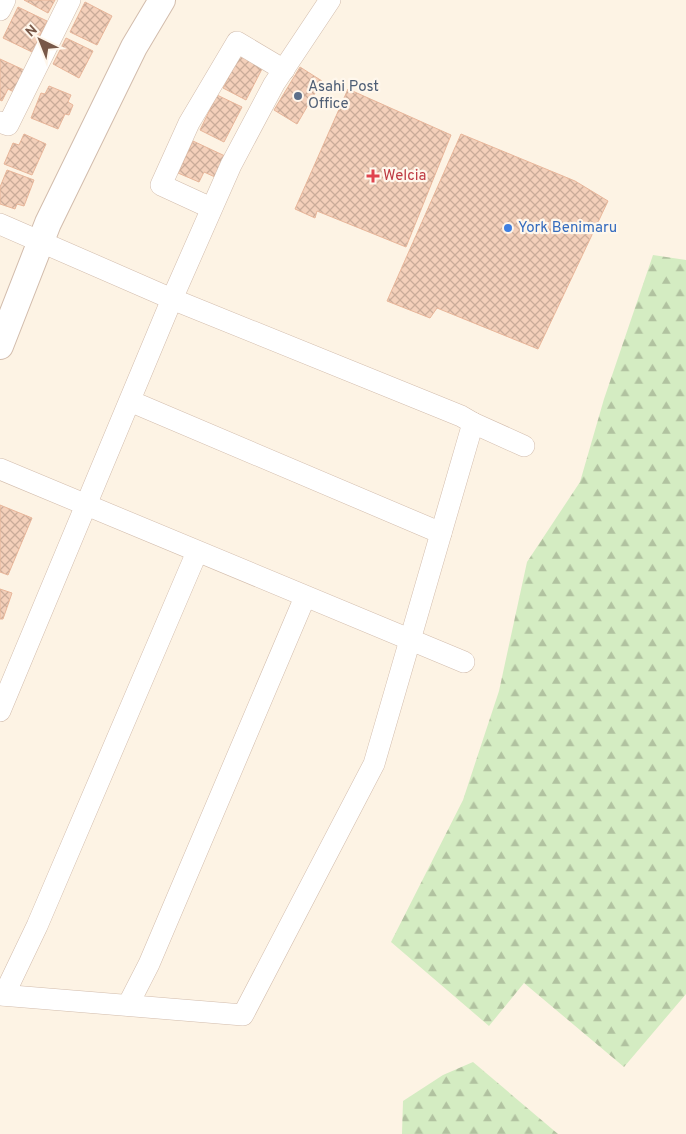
<svg xmlns="http://www.w3.org/2000/svg" width="686" height="1134" viewBox="0 0 686 1134" font-family="Overpass,sans-serif">
  <defs>
    <pattern id="forest-firs" width="22" height="20" patternUnits="userSpaceOnUse" patternTransform="scale(1.25)"><rect width="22" height="20" fill="#d4ecc2"/><path d="M5 1l3.5 6h-7zM16 11l3.5 6h-7z" fill="#b1c2a0"/></pattern>
    <pattern id="building-cross-hatch" width="8" height="8" patternUnits="userSpaceOnUse" patternTransform="scale(1.25)"><rect width="8" height="8" fill="#f4d0ba"/><path d="M0 0l8 8M0 8l8-8" fill="none" stroke="#caac99"/></pattern>
  </defs>
  <rect width="100%" height="100%" fill="#fdf3e4"/>
  <g fill="url(#forest-firs)">
    <path d="M 653,255 L 686,260 L 686,994 L 624,1067 L 524,983 L 489,1026 L 391,942 L 463,800 L 499,691 L 527,562 L 580,482 L 604,399 Z"/>
    <path d="M 473,1062 L 558,1134 L 402,1134 L 403,1101 L 443,1075 Z"/>
  </g>
  <g fill="url(#building-cross-hatch)" stroke="#e8b69a">
    <path d="M 24,0 L 55,0 L 48,13 Z"/>
    <path d="M 85,2 L 112,16 L 97,45 L 70,32 Z"/>
    <path d="M 18,7 L 47,21 L 32,52 L 3,38 Z"/>
    <path d="M 66,38 L 93,51 L 79,78 L 53,64 Z"/>
    <path d="M 240,55 L 263,67 L 246,100 L 223,88 Z"/>
    <path d="M 0,59 L 24,70 L 14,92 L 8,89 L 2,101 L 0,100 Z"/>
    <path d="M 300,67 L 322,81 L 297,124 L 274,110 Z"/>
    <path d="M 49,86 L 71,95 L 68,102 L 73,105 L 69,115 L 65,114 L 58,129 L 31,118 L 41,93 L 45,94 Z"/>
    <path d="M 348,89 L 451,135 L 406,247 L 317,211 L 315,218 L 295,209 Z"/>
    <path d="M 217,95 L 242,107 L 224,142 L 200,130 Z"/>
    <path d="M 24,134 L 46,144 L 32,175 L 4,164 L 13,143 L 19,145 Z"/>
    <path d="M 461,134 L 575,181 L 608,201 L 538,349 L 437,308 L 430,318 L 387,301 Z"/>
    <path d="M 193,141 L 225,156 L 215,177 L 204,172 L 199,182 L 178,173 Z"/>
    <path d="M 7,170 L 34,180 L 24,206 L 17,204 L 15,209 L 0,204 L 0,187 Z"/>
    <path d="M 0,505 L 32,518 L 8,575 L 0,572 Z"/>
    <path d="M 0,589 L 12,593 L 3,619 L 0,619 Z"/>
  </g>
  <g fill="none" stroke-linecap="round" stroke-linejoin="round">
    <defs>
      <g id="minor">
        <path d="M 0,10 L 5,0"/>
        <path d="M 0,122 L 8,125 L 70,0"/>
        <path d="M 211,208 L 161,185 L 189,123 L 237,42 L 284,70"/>
        <path d="M 0,224 L 172,299 L 461,416 L 473,423 L 374,764 L 243,1015 L 0,995"/>
        <path d="M 130,401 L 441,533"/>
        <path d="M 473,423 L 524,446"/>
        <path d="M 0,469 L 464,662"/>
        <path d="M 0,711 L 172,299 L 231,165 L 274,84 L 330,0"/>
        <path d="M 4,995 L 37,926 L 197,552"/>
        <path d="M 128,1005 L 149,964 L 305,597"/>
      </g>
      <path id="tertiary" d="M 0,346 L 48,223 L 134,47 L 162,0"/>
    </defs>
    <use href="#minor" stroke="#d2bcac" stroke-width="22"/>
    <use href="#tertiary" stroke="#d2bcac" stroke-width="28"/>
    <use href="#minor" stroke="#fff" stroke-width="21"/>
    <use href="#tertiary" stroke="#fff" stroke-width="26"/>
  </g>
  <circle fill="#5c6f8a" stroke="#fff7ec" stroke-width="2" cx="298" cy="96" r="5"/>
  <path fill="#e0444e" stroke="#fff7ec" stroke-width="2" d="M370.5 168.5h5v5h5v5h-5v5h-5v-5h-5v-5h5z"/>
  <circle fill="#3f7fe0" stroke="#fff7ec" stroke-width="2" cx="508" cy="228" r="5"/>
  <g text-anchor="middle" dominant-baseline="central" stroke-width="4.5" stroke-linejoin="round" paint-order="stroke">
    <g font-size="15" fill="#4e5e75" stroke="#fff7ec" text-anchor="start">
      <text x="308" y="87">Asahi Post<tspan x="308" dy="17">Office</tspan></text>
    </g>
    <g font-size="15" fill="#be3a42" stroke="#fff7ec" text-anchor="start">
      <text x="383" y="176">Welcia</text>
    </g>
    <g font-size="15" fill="#366cbe" stroke="#fff7ec" text-anchor="start">
      <text x="518" y="228">York Benimaru</text>
    </g>
  </g>
  <g transform="translate(40 40) rotate(317)" stroke="#fff7ec" stroke-width="4" paint-order="stroke">
  <path d="M0-4L9 19L0 12L-9 19Z" fill="#785848"/>
  <text y="-8" font-size="14" font-weight="bold" text-anchor="middle" fill="#785848">N</text>
  </g>
</svg>
